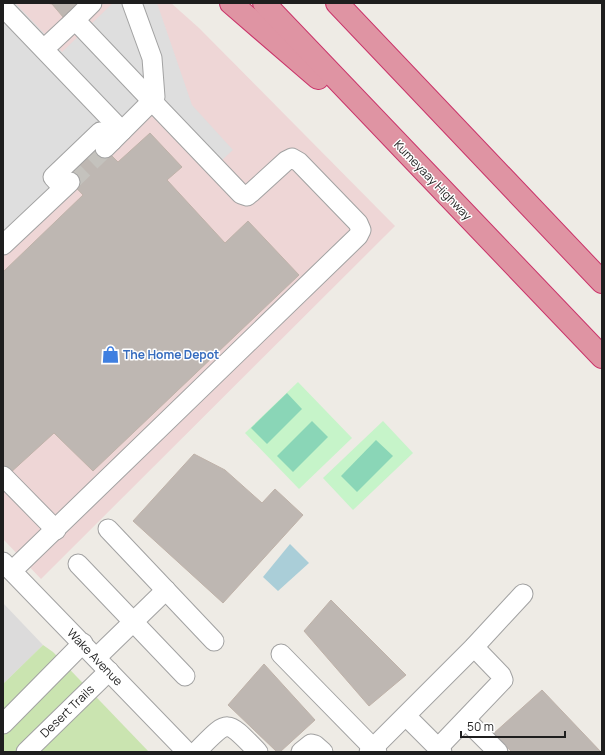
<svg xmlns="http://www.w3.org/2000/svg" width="605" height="755" viewBox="0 0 605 755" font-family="Manrope,sans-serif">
  <rect width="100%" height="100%" fill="#eeebe5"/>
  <path fill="#dcdbdb" d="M 3,603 L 43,645 L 3,684 Z"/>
  <path fill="#eed6d6" d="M 3,3 L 171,3 L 199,28 L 395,226 L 41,579 L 3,539 Z"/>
  <path fill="#cae4b0" d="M 43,645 L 53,652 L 149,752 L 3,752 L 3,684 Z"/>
  <g fill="#c6f4c9">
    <path d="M 298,382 L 352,438 L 299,489 L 245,433 Z"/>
    <path d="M 383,421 L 413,453 L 353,510 L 323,478 Z"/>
  </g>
  <g fill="#8ad6b7">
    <path d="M 287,393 L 302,409 L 267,444 L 251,428 Z"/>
    <path d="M 312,421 L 328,437 L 293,472 L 277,456 Z"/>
    <path d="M 376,440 L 393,456 L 357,492 L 341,476 Z"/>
  </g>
  <path fill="#dedede" d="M 3,3 L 15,3 L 62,52 L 113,3 L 157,3 L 192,105 L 233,150 L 210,171 L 145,101 L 3,234 Z"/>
  <path fill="#aaced8" d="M 290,544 L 309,563 L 278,591 L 263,577 Z"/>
  <g fill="#beb7b2" stroke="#bfb2a9">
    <path d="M 46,3 L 78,3 L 63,17 L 52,4 Z"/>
    <path d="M 150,133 L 182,167 L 167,180 L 225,243 L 248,221 L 299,275 L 93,471 L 54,433 L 9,474 L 3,468 L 3,272 L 83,195 L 65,176 L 100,144 L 118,162 Z"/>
    <path d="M 194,454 L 225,470 L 262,503 L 275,489 L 303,515 L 223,603 L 133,521 Z"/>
    <path d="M 331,600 L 406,675 L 369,706 L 304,631 Z"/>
    <path d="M 264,664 L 315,720 L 280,752 L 277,752 L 228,705 Z"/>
    <path d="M 542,690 L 601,752 L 512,752 L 493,734 Z"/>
  </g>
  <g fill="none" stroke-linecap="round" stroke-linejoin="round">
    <path stroke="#c4c2bd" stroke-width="19" stroke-dasharray="19 10" stroke-linecap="butt" d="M 70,182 L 105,148"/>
    <defs>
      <g id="minor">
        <path d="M 3,7 L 122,131"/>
        <path d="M 75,20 L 92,3"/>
        <path d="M 44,49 L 75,20 L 152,101 L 155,97 L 152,58 L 132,3"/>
        <path d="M 63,188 L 53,177 L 100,132 L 105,134 L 112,141"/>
        <path d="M 3,245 L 70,182"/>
        <path d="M 3,476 L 56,530"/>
        <path d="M 108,529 L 214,641"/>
        <path d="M 3,562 L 187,752"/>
        <path d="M 78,564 L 185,676"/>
        <path d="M 12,571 L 358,236 L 361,230 L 358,223 L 299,162 L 292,158 L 286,161 L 252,192 L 247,196 L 241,194 L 152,101 L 105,148"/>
        <path d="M 281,654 L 377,752"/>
        <path d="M 97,657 L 166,590"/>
        <path d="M 406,716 L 442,752"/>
        <path d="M 466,720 L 498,752"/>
        <path d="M 3,724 L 83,643"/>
        <path d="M 438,748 L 503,680 L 501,675 L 474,647"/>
        <path d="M 26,752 L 109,671"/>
        <path d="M 196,752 C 229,719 225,718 258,752"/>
        <path d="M 301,752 L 311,744 L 315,745 L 323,752"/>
        <path d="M 369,752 L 474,647 L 523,594"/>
      </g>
      <g id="highway">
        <path d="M 231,3 L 318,78"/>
        <path d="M 264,3 L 602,357"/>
        <path d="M 337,3 L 602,282"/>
      </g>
    </defs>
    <use href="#minor" stroke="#a2a2a2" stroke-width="21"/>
    <use href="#highway" stroke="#ca346a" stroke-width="24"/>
    <use href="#minor" stroke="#fff" stroke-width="19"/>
    <use href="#highway" stroke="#df94a3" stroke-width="22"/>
  </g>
  <defs>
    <symbol id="shop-bare" viewBox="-9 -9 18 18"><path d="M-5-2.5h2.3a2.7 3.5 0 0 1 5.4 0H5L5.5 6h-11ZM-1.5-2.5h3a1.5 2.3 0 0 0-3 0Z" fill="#3f7fe0" stroke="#fff" stroke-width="2.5" paint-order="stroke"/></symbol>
  </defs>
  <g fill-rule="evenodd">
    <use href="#shop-bare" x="98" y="342" width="25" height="25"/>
  </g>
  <g text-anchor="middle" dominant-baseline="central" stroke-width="3" stroke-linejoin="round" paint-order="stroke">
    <g font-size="12" fill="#1e1e1e" stroke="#fff">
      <text transform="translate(433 180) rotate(46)">Kumeyaay Highway</text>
      <text transform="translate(95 657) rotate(46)">Wake Avenue</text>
      <text transform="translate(67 711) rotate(-44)">Desert Trails</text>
    </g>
    <g font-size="12" font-weight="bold" fill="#366cbe" stroke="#fff" text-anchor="start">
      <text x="123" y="354">The Home Depot</text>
    </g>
  </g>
  <rect width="605" height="755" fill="none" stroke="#1e1e1e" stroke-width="8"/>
  <path d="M461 731v6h104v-6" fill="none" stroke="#1e1e1e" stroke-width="2"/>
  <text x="467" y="731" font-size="12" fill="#1e1e1e" stroke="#ffffff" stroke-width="3" paint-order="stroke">50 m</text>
</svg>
